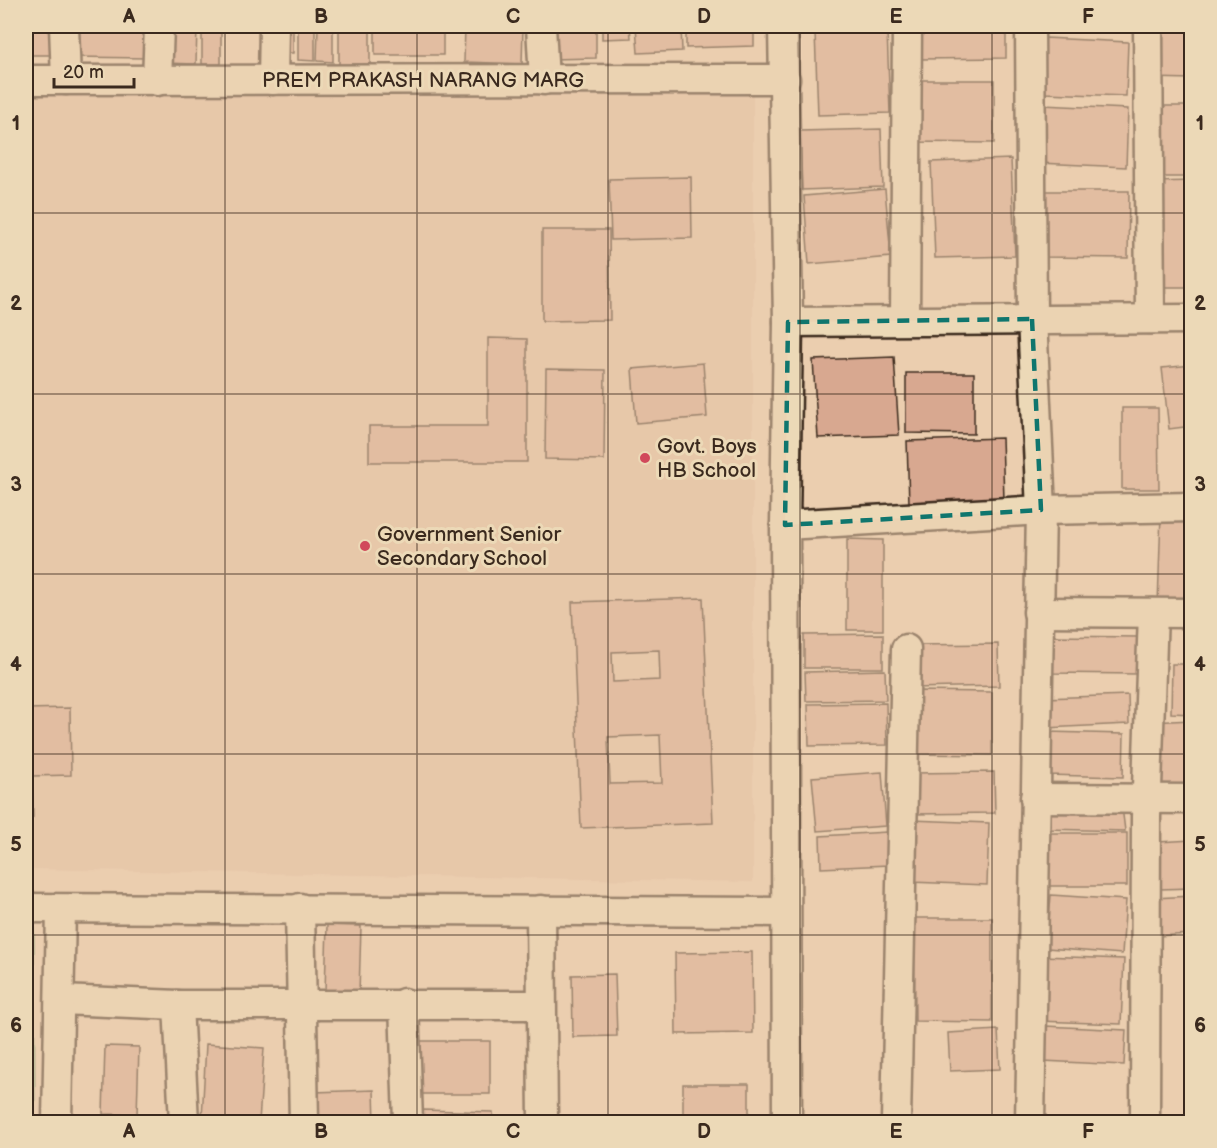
<svg xmlns="http://www.w3.org/2000/svg" width="1217" height="1148" viewBox="0 0 1217 1148" font-family="'Balsamiq Sans',sans-serif">
  <rect width="100%" height="100%" fill="#ebceaf"/>
  <filter id="ink" filterUnits="userSpaceOnUse"><feTurbulence type="fractalNoise" baseFrequency=".0167" numOctaves="2"/><feDisplacementMap in="SourceGraphic" scale="12" xChannelSelector="R" yChannelSelector="G"/><feConvolveMatrix kernelMatrix="1 2 1 2 8 2 1 2 1" color-interpolation-filters="sRGB"/></filter>
  <g filter="url(#ink)">
    <path fill="#e2c0a3" d="M 26,84 L 753,91 L 753,882 L 26,869 Z"/>
    <path fill="#b5eeb1" stroke="#788c68" stroke-width="1.5" d="M 26,925 L 34,925 L 35,1122 L 26,1122 Z"/>
    <g fill="#d8a890" stroke="#3b2a1e" stroke-width="1.5" fill-rule="evenodd">
      <rect x="26" y="26" width="26" height="29"/>
      <path d="M 74,26 L 147,26 L 147,58 L 73,57 Z"/>
      <path d="M 164,26 L 197,26 L 196,64 L 163,63 Z"/>
      <rect x="202" y="26" width="19" height="38"/>
      <rect x="277" y="26" width="16" height="27"/>
      <path d="M 298,26 L 315,26 L 315,61 L 298,60 Z"/>
      <path d="M 318,26 L 333,26 L 333,62 L 317,61 Z"/>
      <rect x="339" y="26" width="31" height="40"/>
      <rect x="375" y="26" width="68" height="29"/>
      <path d="M 465,26 L 523,26 L 522,64 L 464,62 Z"/>
      <path d="M 551,26 L 596,26 L 596,58 L 551,59 Z"/>
      <path d="M 602,26 L 630,26 L 631,38 L 602,39 Z"/>
      <path d="M 636,26 L 681,26 L 682,51 L 638,53 Z"/>
      <path d="M 686,26 L 754,26 L 754,46 L 686,48 Z"/>
      <path d="M 920,26 L 1006,26 L 1006,58 L 920,59 Z"/>
      <path d="M 1153,26 L 1192,26 L 1192,79 L 1152,78 Z"/>
      <path d="M 887,31 L 890,113 L 818,115 L 815,32 Z"/>
      <path d="M 1045,38 L 1128,42 L 1126,96 L 1044,93 Z"/>
      <path d="M 912,80 L 994,80 L 994,143 L 912,142 Z"/>
      <path d="M 1042,105 L 1128,109 L 1126,167 L 1039,163 Z"/>
      <rect x="1158" y="106" width="34" height="71"/>
      <path d="M 881,129 L 883,187 L 802,190 L 800,131 Z"/>
      <path d="M 1011,159 L 1015,256 L 935,258 L 931,162 Z"/>
      <path d="M 691,177 L 692,238 L 611,240 L 609,179 Z"/>
      <path d="M 1192,181 L 1192,287 L 1156,287 L 1153,182 Z"/>
      <path d="M 885,189 L 891,257 L 809,264 L 804,196 Z"/>
      <path d="M 1043,191 L 1129,191 L 1128,258 L 1042,257 Z"/>
      <path d="M 542,230 L 609,230 L 610,320 L 542,321 Z"/>
      <path d="M 488,338 L 527,339 L 527,462 L 369,462 L 369,426 L 488,426 Z"/>
      <path d="M 894,357 L 899,435 L 818,438 L 813,360 Z"/>
      <path d="M 703,363 L 707,417 L 636,423 L 632,369 Z"/>
      <path d="M 1192,365 L 1192,426 L 1169,429 L 1162,368 Z"/>
      <path d="M 546,369 L 605,370 L 604,460 L 545,459 Z"/>
      <path d="M 906,373 L 974,373 L 974,434 L 906,433 Z"/>
      <path d="M 1122,408 L 1158,408 L 1159,489 L 1122,489 Z"/>
      <path d="M 1002,438 L 1004,500 L 909,503 L 907,441 Z"/>
      <path d="M 1161,513 L 1192,514 L 1192,605 L 1158,605 Z"/>
      <path d="M 847,539 L 883,540 L 883,630 L 847,630 Z"/>
      <path d="M 703,598 L 713,823 L 581,828 L 572,602 ZM 659,650 L 660,680 L 613,682 L 612,652 ZM 660,735 L 662,783 L 610,784 L 608,737 Z"/>
      <path d="M 883,634 L 883,668 L 804,668 L 804,635 Z"/>
      <path d="M 1050,636 L 1138,637 L 1138,674 L 1050,673 Z"/>
      <path d="M 998,644 L 999,686 L 913,688 L 913,645 Z"/>
      <path d="M 1172,664 L 1192,664 L 1192,714 L 1171,713 Z"/>
      <path d="M 885,670 L 886,700 L 806,701 L 805,672 Z"/>
      <path d="M 914,691 L 992,692 L 992,755 L 914,754 Z"/>
      <path d="M 1128,695 L 1129,724 L 1045,728 L 1044,698 Z"/>
      <path d="M 886,703 L 887,745 L 809,746 L 808,704 Z"/>
      <path d="M 70,708 L 71,775 L 32,776 L 33,818 L 26,818 L 26,709 Z"/>
      <path d="M 1192,720 L 1192,788 L 1155,790 L 1151,722 Z"/>
      <path d="M 1048,732 L 1124,734 L 1123,777 L 1047,775 Z"/>
      <path d="M 882,772 L 886,826 L 817,831 L 812,777 Z"/>
      <path d="M 994,772 L 995,813 L 913,814 L 912,773 Z"/>
      <path d="M 1048,803 L 1122,807 L 1125,831 L 1045,829 Z"/>
      <path d="M 911,820 L 989,823 L 987,885 L 910,882 Z"/>
      <path d="M 887,832 L 889,865 L 821,868 L 820,836 Z"/>
      <rect x="1047" y="833" width="80" height="53"/>
      <path d="M 1192,840 L 1192,888 L 1160,889 L 1158,842 Z"/>
      <path d="M 1051,895 L 1126,900 L 1122,954 L 1047,948 Z"/>
      <path d="M 1192,896 L 1192,934 L 1157,936 L 1154,898 Z"/>
      <path d="M 914,918 L 992,918 L 992,1022 L 915,1021 Z"/>
      <path d="M 327,925 L 361,926 L 359,993 L 325,991 Z"/>
      <path d="M 752,952 L 753,1033 L 676,1034 L 675,953 Z"/>
      <path d="M 1041,956 L 1124,959 L 1121,1024 L 1038,1021 Z"/>
      <path d="M 615,974 L 617,1036 L 573,1037 L 572,975 Z"/>
      <path d="M 1045,1026 L 1126,1030 L 1124,1065 L 1043,1061 Z"/>
      <path d="M 998,1030 L 1000,1069 L 950,1071 L 948,1033 Z"/>
      <rect x="411" y="1041" width="79" height="53"/>
      <path d="M 206,1044 L 264,1048 L 259,1122 L 202,1119 Z"/>
      <path d="M 105,1046 L 139,1047 L 137,1115 L 103,1114 Z"/>
      <path d="M 683,1084 L 749,1084 L 749,1115 L 683,1114 Z"/>
      <path d="M 374,1090 L 375,1122 L 315,1122 L 314,1092 Z"/>
      <path d="M 422,1110 L 493,1112 L 493,1122 L 422,1122 Z"/>
    </g>
    <g fill="none" stroke-linecap="round" stroke-linejoin="round">
      <defs>
        <g id="minor">
          <path d="M 64,26 L 66,80"/>
          <path d="M 541,26 L 544,80"/>
          <path d="M 783,26 L 788,322 L 785,525"/>
          <path d="M 1148,26 L 1150,319"/>
          <path d="M 26,80 L 785,79"/>
          <path d="M 273,80 L 274,26"/>
          <path d="M 157,81 L 159,26"/>
          <path d="M 905,320 L 907,26"/>
          <path d="M 788,322 L 1192,319"/>
          <path d="M 1038,612 L 1192,613"/>
          <path d="M 1035,798 L 1192,799"/>
          <path d="M 26,908 L 785,912"/>
          <path d="M 300,908 L 304,1122"/>
          <path d="M 541,910 L 543,1122"/>
          <path d="M 61,1000 L 178,1005 L 540,1005"/>
          <path d="M 404,1003 L 408,1122"/>
          <path d="M 178,1005 L 184,1122"/>
          <path d="M 57,1122 L 61,909"/>
          <path d="M 787,1122 L 785,525 L 1041,510 L 1192,507"/>
          <path d="M 896,1122 L 906,649"/>
          <path d="M 1030,1122 L 1041,510 L 1032,319 L 1030,26"/>
          <path d="M 1145,1122 L 1146,817 L 1153,613"/>
        </g>
      </defs>
      <use href="#minor" stroke="#3b2a1e" stroke-width="33"/>
      <use href="#minor" stroke="#ecd9b7" stroke-width="28"/>
    </g>
  </g>
  <path d="M0 0H1217V1148H0ZM 1032,319 L 1041,510 L 785,525 L 788,322 Z" fill="#ebceaf" fill-opacity=".55" fill-rule="evenodd"/>
  <path fill="none" stroke="#0f766e" stroke-width="4.5" stroke-dasharray="12 8" stroke-linejoin="round" d="M 1032,319 L 1041,510 L 785,525 L 788,322 Z"/>
  <path fill="none" stroke="#3b2a1e" stroke-width="1.5" stroke-opacity="0.55" d="M 225,26 L 225,1122M 417,26 L 417,1122M 608,26 L 608,1122M 800,26 L 800,1122M 992,26 L 992,1122M 26,213 L 1192,213M 26,394 L 1192,394M 26,574 L 1192,574M 26,754 L 1192,754M 26,935 L 1192,935"/>
  <g fill="#d1495b" stroke="#ecd9b7" stroke-width="2">
    <circle cx="645" cy="458" r="6"/>
    <circle cx="365" cy="546" r="6"/>
  </g>
  <g text-anchor="middle" dominant-baseline="central" stroke-width="6" stroke-linejoin="round" paint-order="stroke">
    <g font-size="21" fill="#3b2a1e" stroke="#ecd9b7">
      <text x="423" y="80">PREM PRAKASH NARANG MARG</text>
    </g>
    <g font-size="21" fill="#3b2a1e" stroke="#ecd9b7" text-anchor="start">
      <text x="657" y="446">Govt. Boys<tspan x="657" dy="24">HB School</tspan></text>
      <text x="377" y="534">Government Senior<tspan x="377" dy="24">Secondary School</tspan></text>
    </g>
  </g>
  <rect width="1217" height="1148" fill="none" stroke="#ecd9b7" stroke-width="66"/>
  <path d="M54 78v9h80v-9" fill="none" stroke="#3b2a1e" stroke-width="3"/>
  <text x="63" y="78" font-size="18" fill="#3b2a1e" stroke="#ecd9b7" stroke-width="4.5" paint-order="stroke">20 m</text>
  <rect x="33" y="33" width="1151" height="1082" fill="none" stroke="#3b2a1e" stroke-width="2"/>
  <g font-size="20" text-anchor="middle" font-weight="bold" fill="#3b2a1e">
    <text x="129" y="23">A</text>
    <text x="321" y="23">B</text>
    <text x="513" y="23">C</text>
    <text x="704" y="23">D</text>
    <text x="896" y="23">E</text>
    <text x="1088" y="23">F</text>
    <text x="16" y="130">1</text>
    <text x="1200" y="130">1</text>
    <text x="16" y="310">2</text>
    <text x="1200" y="310">2</text>
    <text x="16" y="491">3</text>
    <text x="1200" y="491">3</text>
    <text x="16" y="671">4</text>
    <text x="1200" y="671">4</text>
    <text x="16" y="851">5</text>
    <text x="1200" y="851">5</text>
    <text x="16" y="1032">6</text>
    <text x="1200" y="1032">6</text>
    <text x="129" y="1138">A</text>
    <text x="321" y="1138">B</text>
    <text x="513" y="1138">C</text>
    <text x="704" y="1138">D</text>
    <text x="896" y="1138">E</text>
    <text x="1088" y="1138">F</text>
  </g>
</svg>
